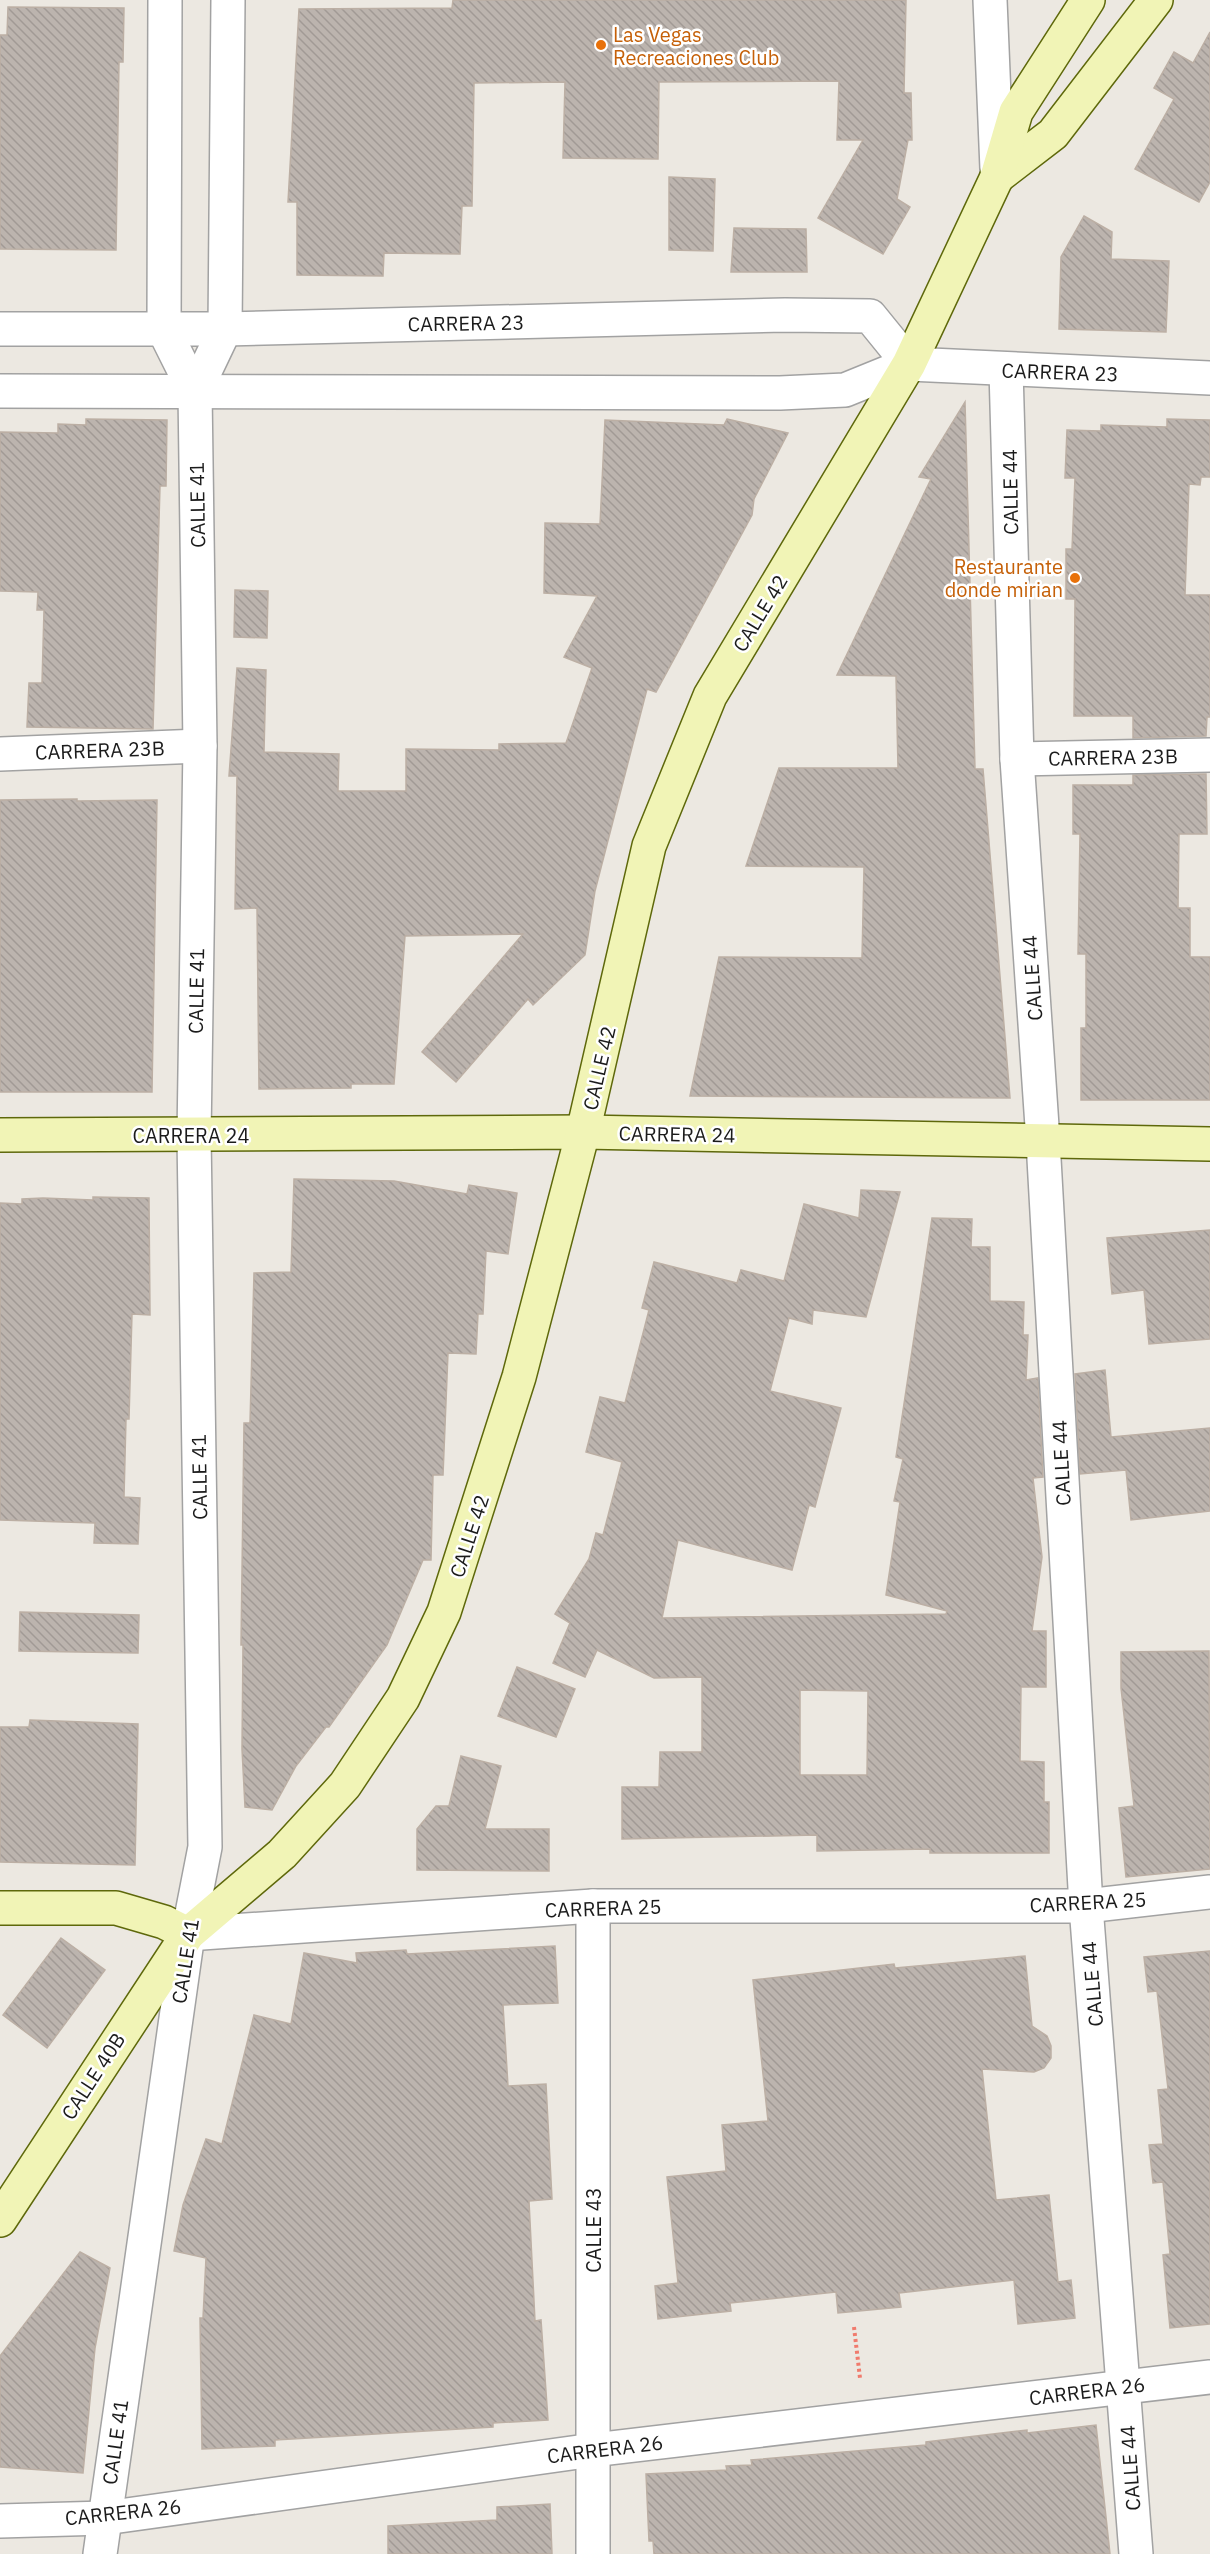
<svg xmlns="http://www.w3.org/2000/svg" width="1210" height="2554" viewBox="0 0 1210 2554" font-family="'IBM Plex Sans',sans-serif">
  <defs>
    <pattern id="building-back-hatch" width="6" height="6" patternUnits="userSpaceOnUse" patternTransform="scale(1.5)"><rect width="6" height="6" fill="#bcb4ae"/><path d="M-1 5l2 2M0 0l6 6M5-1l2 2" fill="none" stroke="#a19a95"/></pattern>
  </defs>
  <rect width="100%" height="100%" fill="#ece8e1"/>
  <g fill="url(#building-back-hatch)" stroke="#bcafa4" stroke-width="1.5" fill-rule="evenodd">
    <path d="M 453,0 L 906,0 L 904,93 L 911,93 L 912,140 L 908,140 L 897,199 L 910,207 L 883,254 L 818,218 L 863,140 L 837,140 L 839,81 L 659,82 L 658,159 L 563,158 L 565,82 L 474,83 L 472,206 L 462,206 L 460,254 L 384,253 L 383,276 L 297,275 L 297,202 L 288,202 L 299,9 L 452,8 Z"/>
    <path d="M 8,7 L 124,8 L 123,62 L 119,62 L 116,250 L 0,249 L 0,35 L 7,35 Z"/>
    <path d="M 1210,32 L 1210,182 L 1199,202 L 1135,169 L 1174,99 L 1154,88 L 1174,52 L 1193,63 Z"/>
    <path d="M 669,177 L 715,179 L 713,251 L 669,250 Z"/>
    <path d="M 1084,216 L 1112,232 L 1111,259 L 1169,261 L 1166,332 L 1059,329 L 1061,257 Z"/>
    <path d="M 734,228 L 806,229 L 807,272 L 731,272 Z"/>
    <path d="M 965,402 L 975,769 L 983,769 L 1010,1098 L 690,1096 L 719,957 L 862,958 L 864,867 L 746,866 L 779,768 L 898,768 L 896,676 L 837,675 L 931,479 L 919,477 Z"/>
    <path d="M 86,419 L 167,420 L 166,486 L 160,486 L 153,729 L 27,727 L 29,683 L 42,683 L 44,610 L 37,610 L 38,592 L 0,591 L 0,432 L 58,433 L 58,424 L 86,425 Z"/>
    <path d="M 727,419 L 788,433 L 754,499 L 752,515 L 656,692 L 647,689 L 595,891 L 585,955 L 533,1005 L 528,999 L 456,1082 L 422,1052 L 523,934 L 405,936 L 394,1084 L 351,1084 L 351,1088 L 259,1089 L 257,908 L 235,909 L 237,776 L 229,776 L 237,668 L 266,670 L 264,752 L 339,754 L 338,791 L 406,791 L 406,749 L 499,750 L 499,744 L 566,743 L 592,668 L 564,657 L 597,596 L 544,593 L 545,523 L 600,524 L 605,420 L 724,425 Z"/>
    <path d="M 1167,419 L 1210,420 L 1210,477 L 1201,477 L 1200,485 L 1189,484 L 1185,595 L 1210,595 L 1210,717 L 1207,717 L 1206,736 L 1133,738 L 1133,716 L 1074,716 L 1075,599 L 1066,599 L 1066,549 L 1072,549 L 1075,478 L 1065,478 L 1067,430 L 1101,431 L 1101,425 L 1167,427 Z"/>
    <path d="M 235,590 L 268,591 L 267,638 L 234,637 Z"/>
    <path d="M 1206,774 L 1207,834 L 1179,834 L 1178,908 L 1190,908 L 1190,957 L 1210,957 L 1210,1100 L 1081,1100 L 1081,1028 L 1086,1028 L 1086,954 L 1078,954 L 1080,834 L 1073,834 L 1073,785 L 1133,785 L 1133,775 Z"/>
    <path d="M 77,799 L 77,801 L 157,800 L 152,1092 L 0,1092 L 0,800 Z"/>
    <path d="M 294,1179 L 394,1181 L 467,1194 L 469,1185 L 517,1193 L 508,1254 L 486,1251 L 483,1314 L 478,1314 L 476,1354 L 448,1353 L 443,1475 L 433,1475 L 431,1560 L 423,1560 L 387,1645 L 329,1727 L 326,1727 L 296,1766 L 272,1810 L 245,1807 L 242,1749 L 243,1645 L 241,1645 L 244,1423 L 250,1423 L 254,1273 L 291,1272 Z"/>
    <path d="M 861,1190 L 900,1192 L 866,1317 L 813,1310 L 812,1324 L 789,1318 L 770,1391 L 841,1408 L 815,1507 L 809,1505 L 792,1570 L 678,1540 L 662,1618 L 946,1614 L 947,1611 L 886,1595 L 900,1502 L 894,1501 L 903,1459 L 896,1457 L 932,1218 L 972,1219 L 971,1247 L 990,1247 L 990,1301 L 1024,1302 L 1023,1335 L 1028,1335 L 1026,1380 L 1038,1378 L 1043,1477 L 1033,1478 L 1042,1557 L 1032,1631 L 1046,1631 L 1046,1687 L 1021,1687 L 1020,1761 L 1044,1762 L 1044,1802 L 1049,1802 L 1049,1853 L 930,1853 L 930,1849 L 817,1851 L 817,1835 L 622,1839 L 622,1787 L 659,1787 L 660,1752 L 702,1752 L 702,1677 L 654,1678 L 597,1650 L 585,1677 L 553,1663 L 570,1623 L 555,1614 L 589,1559 L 596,1533 L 603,1535 L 622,1462 L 586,1452 L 600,1397 L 625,1403 L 649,1310 L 642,1308 L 654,1262 L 737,1283 L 741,1270 L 784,1281 L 804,1204 L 859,1218 ZM 800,1690 L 868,1691 L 867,1775 L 800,1775 Z"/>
    <path d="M 93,1197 L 149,1198 L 150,1315 L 132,1314 L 129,1419 L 126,1419 L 124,1497 L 140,1498 L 138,1544 L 94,1543 L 95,1523 L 0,1520 L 0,1203 L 22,1204 L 22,1199 L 43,1198 L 93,1200 Z"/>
    <path d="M 1210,1230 L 1210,1339 L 1149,1344 L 1144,1290 L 1112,1294 L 1107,1238 Z"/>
    <path d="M 1105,1370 L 1111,1437 L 1210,1428 L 1210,1511 L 1131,1520 L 1126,1470 L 1080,1474 L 1075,1374 Z"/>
    <path d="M 20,1612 L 139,1615 L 138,1653 L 19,1651 Z"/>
    <path d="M 1209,1651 L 1210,1869 L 1126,1877 L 1119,1808 L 1134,1806 L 1121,1688 L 1121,1652 Z"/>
    <path d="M 517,1667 L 575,1689 L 556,1737 L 498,1716 Z"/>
    <path d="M 30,1720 L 138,1724 L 135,1865 L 0,1862 L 0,1727 L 29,1727 Z"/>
    <path d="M 461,1756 L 501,1766 L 485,1829 L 549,1829 L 549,1871 L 417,1870 L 417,1829 L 436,1806 L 449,1806 Z"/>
    <path d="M 61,1938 L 105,1970 L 47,2048 L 3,2015 Z"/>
    <path d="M 555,1946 L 558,2003 L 503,2005 L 508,2086 L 546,2084 L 552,2199 L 529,2201 L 535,2321 L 541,2320 L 548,2420 L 493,2423 L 493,2427 L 275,2440 L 275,2446 L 202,2449 L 200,2318 L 203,2318 L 206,2258 L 174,2251 L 183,2205 L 206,2139 L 222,2144 L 254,2015 L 291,2024 L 304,1953 L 357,1963 L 356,1953 L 406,1950 L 407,1954 Z"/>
    <path d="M 1210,1951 L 1210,2324 L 1170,2328 L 1163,2255 L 1170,2254 L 1163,2182 L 1153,2183 L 1149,2145 L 1163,2144 L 1158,2090 L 1168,2089 L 1157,1991 L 1148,1992 L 1144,1957 Z"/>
    <path d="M 1025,1956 L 1032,2026 L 1047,2036 L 1051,2046 L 1051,2058 L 1044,2068 L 1034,2072 L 982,2069 L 996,2200 L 1049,2195 L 1058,2282 L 1071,2280 L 1075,2318 L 1018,2324 L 1014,2280 L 899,2293 L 901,2307 L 838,2313 L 836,2292 L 730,2303 L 731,2311 L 658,2319 L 655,2286 L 678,2283 L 667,2177 L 726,2171 L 722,2125 L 768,2121 L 753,1980 L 894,1964 L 895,1968 Z"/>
    <path d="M 80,2252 L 110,2268 L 95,2348 L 83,2473 L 0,2467 L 0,2356 Z"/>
    <path d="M 1096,2425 L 1110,2554 L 654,2554 L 653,2541 L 649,2541 L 646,2474 L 727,2470 L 726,2466 L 752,2465 L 751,2460 L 926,2445 L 926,2442 L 1027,2430 L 1027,2433 Z"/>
    <path d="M 550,2504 L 552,2554 L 388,2554 L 388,2526 L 497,2520 L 497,2507 Z"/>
  </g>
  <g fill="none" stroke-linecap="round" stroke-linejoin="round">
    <defs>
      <g id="street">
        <path d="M 990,0 L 997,169"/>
        <path d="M 0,329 L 225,329 L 785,315 L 870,316 L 909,364"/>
        <path d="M 1006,370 L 1017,759 L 1043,1141 L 1086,1906 L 1136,2554"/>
        <path d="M 0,391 L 780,393 L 845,390 L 909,364 L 1210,378"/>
        <path d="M 195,392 L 225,329 L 228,0"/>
        <path d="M 0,754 L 200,746"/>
        <path d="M 1017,759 L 1210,755"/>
        <path d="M 188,1934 L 593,1906 L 1086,1906 L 1210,1892"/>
        <path d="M 0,2521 L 105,2518 L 593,2450 L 1210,2377"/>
        <path d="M 100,2554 L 188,1934 L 205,1847 L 194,1136 L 200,746 L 195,392 L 164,330 L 165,0"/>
        <path d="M 593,2554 L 593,1906"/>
      </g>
      <g id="secondary">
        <path d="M 997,177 L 1053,134 L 1156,0"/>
        <path d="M 0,1135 L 583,1132 L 1210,1144"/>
        <path d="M 0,1908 L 116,1908 L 164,1922 L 188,1934"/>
        <path d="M 0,2220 L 188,1934 L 282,1854 L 345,1785 L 403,1698 L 444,1612 L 519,1377 L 583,1132 L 649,846 L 710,696 L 909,364 L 997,177 L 1016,112 L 1088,0"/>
      </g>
    </defs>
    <use href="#street" stroke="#a2a2a2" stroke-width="36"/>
    <use href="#secondary" stroke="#5e680b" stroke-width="36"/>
    <path stroke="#f07b6d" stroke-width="4" stroke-dasharray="3 3" stroke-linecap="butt" d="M 854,2327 L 860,2378"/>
    <use href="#street" stroke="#fff" stroke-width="33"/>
    <use href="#secondary" stroke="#f1f4b6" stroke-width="33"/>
  </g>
  <g fill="#e8710a" stroke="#fff" stroke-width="2">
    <circle cx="601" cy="45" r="6"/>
    <circle cx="1075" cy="578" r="6"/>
  </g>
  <g text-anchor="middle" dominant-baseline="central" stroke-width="5" stroke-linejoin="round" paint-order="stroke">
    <g font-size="20" fill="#c56008" stroke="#fff" text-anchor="start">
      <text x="613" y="34">Las Vegas<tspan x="613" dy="23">Recreaciones Club</tspan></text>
      <text x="1063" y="566" text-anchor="end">Restaurante<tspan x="1063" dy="23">donde mirian</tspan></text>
    </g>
    <g font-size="20" fill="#1b1b1b" stroke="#fff">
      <text transform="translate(466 323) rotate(-1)">CARRERA 23</text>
      <text transform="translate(1060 372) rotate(2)">CARRERA 23</text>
      <text transform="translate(1010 492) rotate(-91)">CALLE 44</text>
      <text transform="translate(197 505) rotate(-91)">CALLE 41</text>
      <text transform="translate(760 613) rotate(-59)">CALLE 42</text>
      <text transform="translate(100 750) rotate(-2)">CARRERA 23B</text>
      <text transform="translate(1113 757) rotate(-1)">CARRERA 23B</text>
      <text transform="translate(1032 978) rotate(-94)">CALLE 44</text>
      <text transform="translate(196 991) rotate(-89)">CALLE 41</text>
      <text transform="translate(599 1068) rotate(-77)">CALLE 42</text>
      <text transform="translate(677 1134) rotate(1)">CARRERA 24</text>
      <text x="191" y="1135">CARRERA 24</text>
      <text transform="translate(1061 1463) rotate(-93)">CALLE 44</text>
      <text transform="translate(199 1477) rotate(-91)">CALLE 41</text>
      <text transform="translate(469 1536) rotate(-72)">CALLE 42</text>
      <text transform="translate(1088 1902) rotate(-3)">CARRERA 25</text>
      <text transform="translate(603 1908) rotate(-2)">CARRERA 25</text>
      <text transform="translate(185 1961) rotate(-81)">CALLE 41</text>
      <text transform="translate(1092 1984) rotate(-95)">CALLE 44</text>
      <text transform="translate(93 2076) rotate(-57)">CALLE 40B</text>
      <text transform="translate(593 2230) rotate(-90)">CALLE 43</text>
      <text transform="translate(1087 2391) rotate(-7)">CARRERA 26</text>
      <text transform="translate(115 2442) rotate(-82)">CALLE 41</text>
      <text transform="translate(605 2449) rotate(-7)">CARRERA 26</text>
      <text transform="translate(1130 2468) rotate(-94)">CALLE 44</text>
      <text transform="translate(123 2512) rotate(-6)">CARRERA 26</text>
    </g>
  </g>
</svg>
